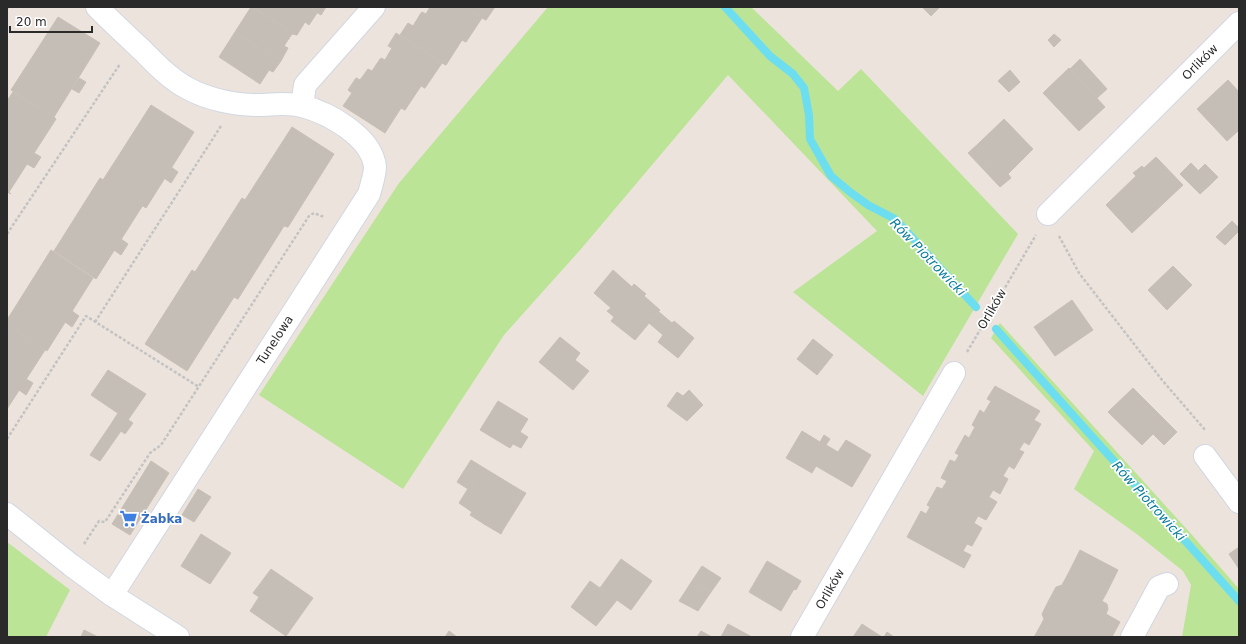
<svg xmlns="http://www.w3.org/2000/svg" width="1246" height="644" viewBox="0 0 1246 644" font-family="'DejaVu Sans',sans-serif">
  <rect width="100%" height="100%" fill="#ece3dc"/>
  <g fill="#bbe497">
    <path d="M 548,7 L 751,7 L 838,91 L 861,69 L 1018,234 L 923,396 L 793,292 L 877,231 L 728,75 L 581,249 L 504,335 L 403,489 L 259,395 L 399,183 Z"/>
    <path d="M 1000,323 L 1192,535 L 1239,589 L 1239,637 L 1182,637 L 1191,585 L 1183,571 L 1138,535 L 1074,489 L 1094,451 L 991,338 Z"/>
    <path d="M 7,542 L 70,590 L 46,637 L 7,637 Z"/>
  </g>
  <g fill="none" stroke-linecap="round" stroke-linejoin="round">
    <g stroke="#6dddf0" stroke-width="8">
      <path d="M 725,7 L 770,56 L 793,74 L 804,88 L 809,115 L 810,139 L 831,176 L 850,192 L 868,205 L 895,219 L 976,307"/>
      <path d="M 996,329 L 1239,601"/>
    </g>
  </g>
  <g fill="#c4beb7" stroke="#c8bfb5">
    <path d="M 251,7 L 297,35 L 292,34 L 284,46 L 288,48 L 281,61 L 235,32 Z"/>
    <path d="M 252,7 L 308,7 L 317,13 L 309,25 L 305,22 L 297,35 Z"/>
    <path d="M 308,7 L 326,7 L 321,15 Z"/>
    <path d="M 430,7 L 466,7 L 486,20 L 482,18 L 466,42 L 421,13 L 422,12 L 426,14 Z"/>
    <path d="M 466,7 L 495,7 L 486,20 Z"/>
    <path d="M 922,7 L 940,7 L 931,16 Z"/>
    <path d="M 421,13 L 466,42 L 462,40 L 446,65 L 400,35 L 408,23 L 413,26 Z"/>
    <path d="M 58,17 L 100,43 L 54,117 L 56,119 L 11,90 Z"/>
    <path d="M 235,32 L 281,61 L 273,72 L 269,70 L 260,84 L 219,57 Z"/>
    <path d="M 396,33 L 446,65 L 442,63 L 425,88 L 380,59 L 381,58 L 385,60 L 392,48 L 388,46 Z"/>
    <path d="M 1054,34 L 1061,40 L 1054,47 L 1048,40 Z"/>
    <path d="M 380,59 L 425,88 L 421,86 L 405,110 L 356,78 L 360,80 L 368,69 L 372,71 Z"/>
    <path d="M 1080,59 L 1107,89 L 1097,98 L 1070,69 Z"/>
    <path d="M 1069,68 L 1105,107 L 1079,131 L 1043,93 Z"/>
    <path d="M 1010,70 L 1020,82 L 1009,92 L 998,81 Z"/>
    <path d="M 79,78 L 86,82 L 79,93 L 72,89 Z"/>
    <path d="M 356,78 L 405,110 L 401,108 L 385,133 L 343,106 L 352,93 L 348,90 Z"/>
    <path d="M 1228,80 L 1239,92 L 1239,130 L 1227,141 L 1197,109 Z"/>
    <path d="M 13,92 L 56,119 L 9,192 L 11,194 L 7,192 L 7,101 Z"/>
    <path d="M 151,105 L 194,132 L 146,208 L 103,180 Z"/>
    <path d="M 1004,119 L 1033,149 L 1008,174 L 1011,178 L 1000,187 L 984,170 L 994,160 L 979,143 Z"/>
    <path d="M 292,127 L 334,154 L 288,227 L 245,200 Z"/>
    <path d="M 979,143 L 994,160 L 984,170 L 968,153 Z"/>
    <path d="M 34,153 L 41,157 L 34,168 L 27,164 Z"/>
    <path d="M 1156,157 L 1183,185 L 1132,233 L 1106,205 L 1136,176 L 1133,173 L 1142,166 L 1144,168 Z"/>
    <path d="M 1191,163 L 1211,184 L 1200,194 L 1180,174 Z"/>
    <path d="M 1205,164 L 1218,177 L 1211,184 L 1198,171 Z"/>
    <path d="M 171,167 L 178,172 L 171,183 L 164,178 Z"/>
    <path d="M 100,178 L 143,205 L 96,279 L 54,251 Z"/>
    <path d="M 242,198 L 288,227 L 284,226 L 238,299 L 195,272 Z"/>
    <path d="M 1232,221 L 1239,228 L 1239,231 L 1225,245 L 1216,237 Z"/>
    <path d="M 121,239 L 128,244 L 121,255 L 114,250 Z"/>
    <path d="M 51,250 L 93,278 L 47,351 L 7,325 L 7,320 Z"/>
    <path d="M 1173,266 L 1192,285 L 1167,310 L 1148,290 Z"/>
    <path d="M 192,270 L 238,299 L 234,297 L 187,371 L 145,344 Z"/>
    <path d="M 613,270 L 632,287 L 634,284 L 646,294 L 644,296 L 660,310 L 635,340 L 611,321 L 614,317 L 607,311 L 611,308 L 594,293 Z"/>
    <path d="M 1072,300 L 1093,330 L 1055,356 L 1034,327 Z"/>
    <path d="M 72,311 L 79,316 L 72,327 L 65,322 Z"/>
    <path d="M 659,312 L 672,323 L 674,321 L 694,338 L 678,358 L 658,342 L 663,335 L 649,323 Z"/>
    <path d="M 7,325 L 45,350 L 7,409 Z"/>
    <path d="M 560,337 L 580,353 L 575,360 L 589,371 L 573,390 L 539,362 Z"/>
    <path d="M 813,339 L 833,355 L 817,375 L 797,359 Z"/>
    <path d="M 108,370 L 146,394 L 128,420 L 91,395 Z"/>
    <path d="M 26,379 L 33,383 L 26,395 L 19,390 Z"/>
    <path d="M 995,386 L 1040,411 L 1034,420 L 1041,424 L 1029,445 L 1024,442 L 1019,450 L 1024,452 L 1014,469 L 1009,466 L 1003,476 L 1008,479 L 1000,494 L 993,490 L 989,497 L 997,502 L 986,520 L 978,516 L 974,523 L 982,528 L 972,546 L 967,544 L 963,551 L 971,555 L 964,568 L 907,537 L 921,511 L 926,514 L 930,507 L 927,505 L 937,487 L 942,489 L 947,481 L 941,478 L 950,460 L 955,462 L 959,455 L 955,453 L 965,435 L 969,438 L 975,427 L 972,425 L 980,410 L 984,413 L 991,401 L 987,399 Z"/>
    <path d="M 1133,388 L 1177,432 L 1164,445 L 1153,434 L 1142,445 L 1108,412 Z"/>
    <path d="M 689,390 L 703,405 L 687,421 L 667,406 L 677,392 L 683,396 Z"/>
    <path d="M 498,401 L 528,419 L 520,432 L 528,437 L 521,448 L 513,444 L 510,448 L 480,430 Z"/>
    <path d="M 118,413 L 133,423 L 125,434 L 111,424 Z"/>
    <path d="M 111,424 L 121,431 L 100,461 L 90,455 Z"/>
    <path d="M 802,431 L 820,442 L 824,435 L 830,439 L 826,445 L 864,467 L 852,487 L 816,466 L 812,473 L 786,458 Z"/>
    <path d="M 846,440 L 871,455 L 864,467 L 838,452 Z"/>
    <path d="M 471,460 L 522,491 L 514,503 L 518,506 L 503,530 L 486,520 L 484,524 L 470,515 L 472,512 L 459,503 L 469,487 L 471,488 L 475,482 L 462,474 Z"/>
    <path d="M 151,461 L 169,473 L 130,535 L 112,524 Z"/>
    <path d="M 462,474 L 475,482 L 471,488 L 469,487 L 468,489 L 457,482 Z"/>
    <path d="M 198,489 L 211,497 L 194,522 L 182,515 Z"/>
    <path d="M 522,491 L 526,493 L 518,506 L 514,503 Z"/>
    <path d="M 486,520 L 503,530 L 501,534 L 484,524 Z"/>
    <path d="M 201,534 L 231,553 L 210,584 L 181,566 Z"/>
    <path d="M 1239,547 L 1239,569 L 1229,554 Z"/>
    <path d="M 1080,550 L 1118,570 L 1107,592 L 1069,572 Z"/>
    <path d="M 621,559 L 652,581 L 631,610 L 600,588 Z"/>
    <path d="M 767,561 L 801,581 L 796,590 L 794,589 L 781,611 L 749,592 Z"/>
    <path d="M 702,566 L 721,578 L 711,592 L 692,581 Z"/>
    <path d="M 271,569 L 313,598 L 286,636 L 250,611 L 259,597 L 253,593 Z"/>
    <path d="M 1069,572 L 1107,592 L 1102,601 L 1107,604 L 1108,609 L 1106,614 L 1120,622 L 1113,635 L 1049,600 L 1056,587 L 1062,585 Z"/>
    <path d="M 590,581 L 617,600 L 596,626 L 571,607 Z"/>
    <path d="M 692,581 L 711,592 L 698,611 L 679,601 Z"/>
    <path d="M 1049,600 L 1113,635 L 1112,637 L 1045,637 L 1037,632 L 1044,619 L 1042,614 Z"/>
    <path d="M 728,624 L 752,637 L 721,637 Z"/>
    <path d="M 862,624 L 865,626 L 882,637 L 853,637 Z"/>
    <path d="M 84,630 L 98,637 L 81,637 Z"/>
    <path d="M 449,631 L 457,637 L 445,637 Z"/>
    <path d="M 701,631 L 712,637 L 697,637 Z"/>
    <path d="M 887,632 L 894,637 L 884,637 Z"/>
    <path d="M 1037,632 L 1045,637 L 1034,637 Z"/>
  </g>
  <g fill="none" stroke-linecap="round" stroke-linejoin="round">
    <defs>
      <g id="minor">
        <path d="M 97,7 C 112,22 127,36 143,51 C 156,64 170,79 187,88 C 207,99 234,105 257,105 C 272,105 287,102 302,106 C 329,113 372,137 375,167 C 375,175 371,186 369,194 L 112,595"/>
        <path d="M 302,106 L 305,85 L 374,7"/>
        <path d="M 1048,214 L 1239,23"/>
        <path d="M 1205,456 L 1239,502"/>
        <path d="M 7,514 L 71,565 L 112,595 L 178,637"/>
        <path d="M 802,637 L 954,373"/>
        <path d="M 1132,637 L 1159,587 L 1167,584"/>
      </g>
    </defs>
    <use href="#minor" stroke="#d1d7e3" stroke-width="24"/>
    <g stroke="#c3c3c3" stroke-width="2.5" stroke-dasharray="3 2" stroke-linecap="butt">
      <path d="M 7,9 L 8,7"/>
      <path d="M 7,234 L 120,64"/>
      <path d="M 1059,236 L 1079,273 L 1162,380 L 1206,431"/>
      <path d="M 95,322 L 221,126"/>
      <path d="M 967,352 L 1036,235"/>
      <path d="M 7,439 L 86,316 L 199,387"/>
      <path d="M 84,544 L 99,521 L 105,522 L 150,453 L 161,445 L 309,216 L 314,213 L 324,217"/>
    </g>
    <use href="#minor" stroke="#fff" stroke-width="22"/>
  </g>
  <defs>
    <symbol id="supermarket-bare" viewBox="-9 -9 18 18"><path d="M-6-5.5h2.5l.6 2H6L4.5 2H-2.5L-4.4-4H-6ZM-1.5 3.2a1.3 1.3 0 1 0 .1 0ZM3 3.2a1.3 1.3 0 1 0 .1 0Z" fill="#3f7fe0" stroke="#fff" stroke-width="2.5" paint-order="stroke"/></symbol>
  </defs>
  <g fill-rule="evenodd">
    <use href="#supermarket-bare" x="116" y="506" width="25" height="25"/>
  </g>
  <g text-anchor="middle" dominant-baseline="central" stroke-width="3.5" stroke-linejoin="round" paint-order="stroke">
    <g font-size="12" fill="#2a2a2a" stroke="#fff">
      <text transform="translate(1200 62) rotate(-45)">Orlików</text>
      <text transform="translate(992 309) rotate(-60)">Orlików</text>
      <text transform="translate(275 340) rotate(-57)">Tunelowa</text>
      <text transform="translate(830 589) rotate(-60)">Orlików</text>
    </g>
    <g font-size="12" font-weight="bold" fill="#366cbe" stroke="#fff" text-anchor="start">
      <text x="141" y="519">Żabka</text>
    </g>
    <g font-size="13" font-style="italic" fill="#0b7c9d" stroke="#fff">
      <text transform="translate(928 257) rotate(46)">Rów Piotrowicki</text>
      <text transform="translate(1149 501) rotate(48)">Rów Piotrowicki</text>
    </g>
  </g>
  <rect width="1246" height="644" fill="none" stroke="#2a2a2a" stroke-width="16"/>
  <path d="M10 26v6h82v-6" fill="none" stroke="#2a2a2a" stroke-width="2"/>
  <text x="16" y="26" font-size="12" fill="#2a2a2a" stroke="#ffffff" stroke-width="3" paint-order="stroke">20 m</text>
</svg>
